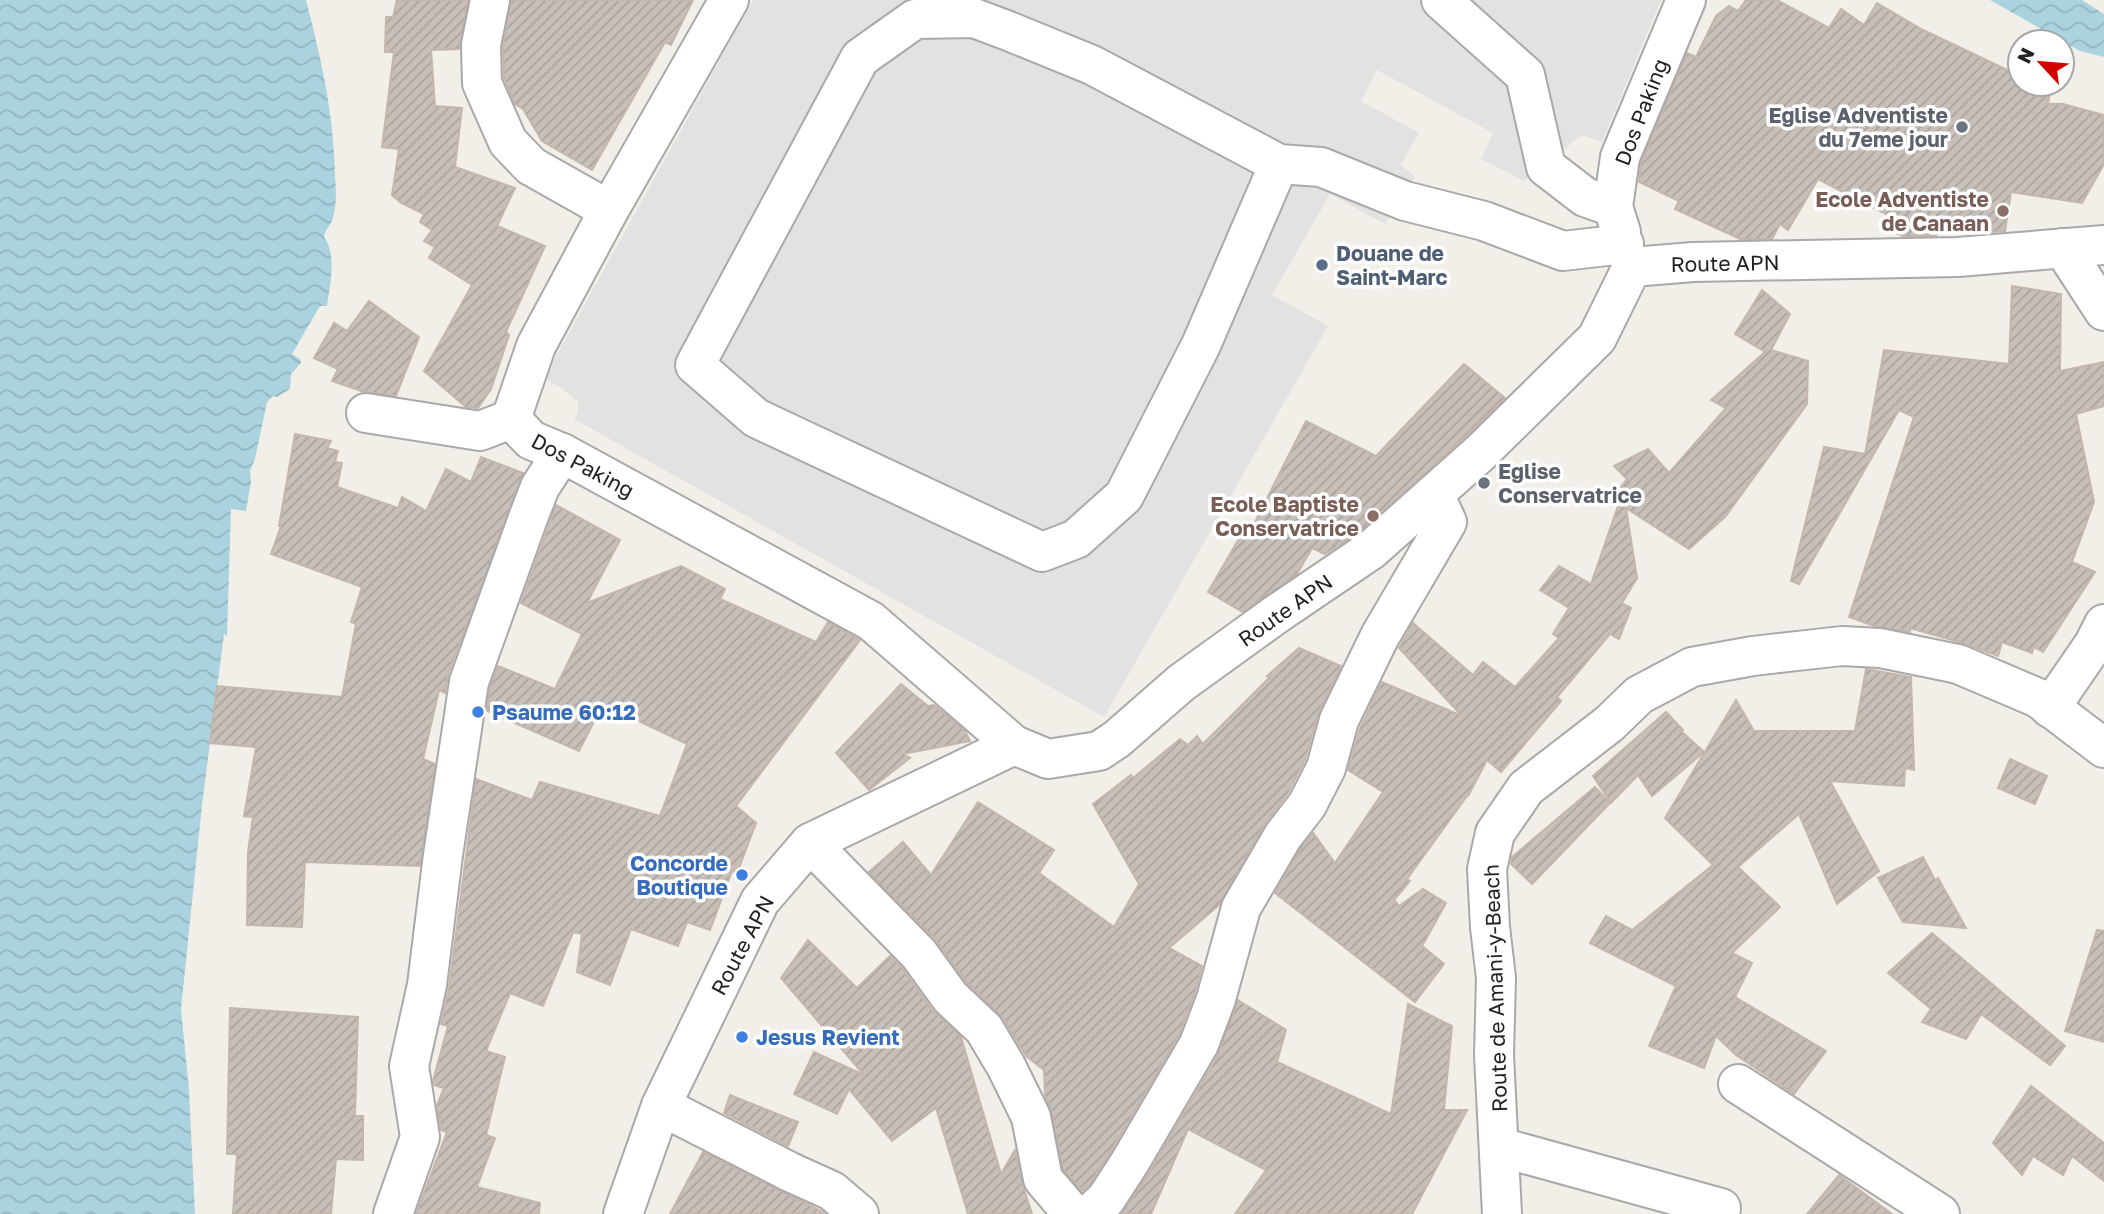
<svg xmlns="http://www.w3.org/2000/svg" width="2104" height="1214" viewBox="0 0 2104 1214" font-family="'Golos Text',sans-serif">
  <defs>
    <pattern id="water-waves" width="16" height="10" patternUnits="userSpaceOnUse" patternTransform="scale(1.75)"><rect width="16" height="10" fill="#aad3df"/><path d="M0 5q4-4 8 0t8 0" fill="none" stroke="#92b5bf"/></pattern>
    <pattern id="building-hatch" width="6" height="6" patternUnits="userSpaceOnUse" patternTransform="scale(1.75)"><rect width="6" height="6" fill="#c7bfb8"/><path d="M-1 1l2-2M0 6l6-6M5 7l2-2" fill="none" stroke="#aba49e"/></pattern>
  </defs>
  <rect width="100%" height="100%" fill="#f2efe9"/>
  <path fill="#e2e2e2" d="M 753,0 L 1661,0 L 1602,142 L 1582,135 L 1524,181 L 1481,159 L 1493,133 L 1377,70 L 1361,101 L 1419,133 L 1401,165 L 1415,176 L 1385,224 L 1330,194 L 1272,295 L 1328,326 L 1104,717 L 574,419 L 578,413 L 578,402 L 563,389 L 544,378 Z"/>
  <g fill="url(#water-waves)">
    <path d="M 0,0 L 306,0 C 321,58 334,115 335,175 C 336,188 337,204 333,218 C 331,225 325,229 324,237 C 337,254 330,285 327,306 L 320,306 L 292,354 L 300,359 L 301,363 L 291,374 L 290,389 L 277,397 L 273,396 L 267,402 L 255,459 L 250,471 L 251,482 L 246,511 L 231,509 L 227,636 L 224,634 L 202,805 L 181,1009 L 189,1089 L 195,1214 L 0,1214 Z"/>
    <path d="M 1990,0 L 2082,0 L 2104,14 L 2104,57 L 2080,51 Z"/>
  </g>
  <g fill="url(#building-hatch)" stroke="#c4b6ab" stroke-width="2">
    <path d="M 397,0 L 468,0 L 459,49 L 431,50 L 435,106 L 462,108 L 455,167 L 515,188 L 497,226 L 545,246 L 506,332 L 509,335 L 491,389 L 478,408 L 466,407 L 424,371 L 472,285 L 429,258 L 435,247 L 424,241 L 432,230 L 420,222 L 424,214 L 401,203 L 392,195 L 399,149 L 382,147 L 394,52 L 385,52 L 386,17 L 393,17 Z"/>
    <path d="M 511,0 L 693,0 L 671,45 L 665,42 L 592,170 L 542,141 L 523,109 L 515,104 L 504,78 L 503,47 Z"/>
    <path d="M 1746,0 L 1777,0 L 1829,28 L 1841,9 L 1864,25 L 1877,3 L 1923,30 L 2020,76 L 2020,84 L 2036,84 L 2050,91 L 2048,104 L 2063,104 L 2104,115 L 2104,164 L 2082,203 L 2011,192 L 2005,231 L 1992,232 L 1941,222 L 1936,236 L 1903,236 L 1886,229 L 1890,216 L 1818,179 L 1788,230 L 1780,224 L 1772,239 L 1740,239 L 1675,209 L 1679,201 L 1639,182 L 1641,163 L 1687,53 L 1696,57 L 1716,16 L 1729,6 L 1738,11 Z"/>
    <path d="M 2012,286 L 2061,294 L 2060,371 L 2104,362 L 2104,406 L 2076,414 L 2094,502 L 2072,562 L 2095,572 L 2043,652 L 2034,647 L 2032,653 L 2002,642 L 1998,656 L 1966,644 L 1910,628 L 1910,632 L 1874,626 L 1849,617 L 1914,417 L 1899,410 L 1799,584 L 1791,581 L 1824,447 L 1865,454 L 1884,350 L 2009,364 Z"/>
    <path d="M 1762,290 L 1790,314 L 1771,350 L 1808,361 L 1807,404 L 1725,517 L 1689,549 L 1626,508 L 1637,578 L 1622,603 L 1631,608 L 1619,639 L 1610,634 L 1557,697 L 1561,701 L 1501,772 L 1487,760 L 1468,796 L 1467,796 L 1407,879 L 1410,881 L 1394,900 L 1399,906 L 1423,889 L 1446,903 L 1422,946 L 1444,964 L 1415,1002 L 1275,893 L 1301,848 L 1313,833 L 1335,863 L 1383,792 L 1348,770 L 1360,728 L 1382,682 L 1462,716 L 1399,648 L 1413,623 L 1473,675 L 1483,662 L 1515,687 L 1559,638 L 1553,634 L 1569,608 L 1540,590 L 1559,566 L 1591,584 L 1619,503 L 1612,498 L 1627,479 L 1614,466 L 1648,449 L 1669,473 L 1726,408 L 1711,400 L 1765,352 L 1735,334 Z"/>
    <path d="M 369,301 L 419,337 L 396,396 L 364,392 L 332,381 L 338,369 L 314,358 L 334,323 L 347,331 Z"/>
    <path d="M 1464,364 L 1505,398 L 1465,437 L 1358,533 L 1325,554 L 1312,548 L 1297,574 L 1243,612 L 1208,592 L 1247,525 L 1252,528 L 1306,421 L 1376,456 Z"/>
    <path d="M 295,434 L 331,441 L 327,448 L 338,451 L 335,462 L 342,463 L 337,487 L 398,508 L 402,497 L 426,511 L 446,469 L 471,482 L 481,457 L 523,473 L 448,675 L 445,693 L 439,690 L 423,759 L 435,764 L 420,866 L 305,862 L 302,927 L 247,925 L 248,852 L 253,817 L 244,816 L 256,747 L 210,743 L 217,686 L 342,697 L 356,624 L 351,622 L 362,587 L 271,554 L 281,526 L 279,526 Z"/>
    <path d="M 556,505 L 620,540 L 587,603 L 681,566 L 725,589 L 720,599 L 816,642 L 828,622 L 860,640 L 736,806 L 756,823 L 737,873 L 732,871 L 710,930 L 687,922 L 678,946 L 631,929 L 610,985 L 577,972 L 582,934 L 573,932 L 543,1006 L 510,993 L 486,1051 L 505,1057 L 486,1135 L 495,1138 L 477,1187 L 540,1203 L 539,1214 L 416,1214 L 447,1132 L 441,1130 L 437,1105 L 444,1088 L 434,1085 L 433,1081 L 448,1026 L 441,1024 L 449,988 L 476,779 L 532,800 L 540,782 L 660,816 L 687,744 L 603,704 L 579,751 L 487,711 L 490,687 L 498,666 L 555,689 L 582,634 L 521,603 Z"/>
    <path d="M 1299,648 L 1341,666 L 1319,711 L 1305,760 L 1288,793 L 1264,825 L 1219,905 L 1169,948 L 1202,966 L 1195,992 L 1179,1035 L 1111,1151 L 1089,1185 L 1082,1191 L 1063,1169 L 1052,1113 L 1045,1095 L 1044,1070 L 1026,1056 L 1003,1018 L 967,983 L 935,939 L 869,872 L 903,842 L 931,875 L 978,802 L 1054,850 L 1039,873 L 1114,927 L 1139,884 L 1093,804 L 1131,775 L 1133,778 L 1180,739 L 1188,745 L 1197,736 L 1203,744 L 1270,677 L 1267,676 Z"/>
    <path d="M 1866,669 L 1911,677 L 1914,770 L 1905,768 L 1904,786 L 1830,781 L 1879,871 L 1837,904 L 1799,814 L 1738,867 L 1780,907 L 1732,953 L 1752,963 L 1735,997 L 1826,1051 L 1794,1094 L 1736,1055 L 1716,1036 L 1704,1068 L 1649,1046 L 1676,986 L 1590,943 L 1606,916 L 1632,930 L 1713,865 L 1665,818 L 1736,700 L 1754,731 L 1855,731 Z"/>
    <path d="M 901,684 L 928,706 L 934,705 L 965,731 L 970,741 L 903,754 L 910,758 L 869,790 L 836,753 Z"/>
    <path d="M 1666,712 L 1683,730 L 1681,731 L 1704,752 L 1652,796 L 1638,775 L 1611,803 L 1593,776 Z"/>
    <path d="M 2010,759 L 2047,776 L 2035,804 L 1998,788 Z"/>
    <path d="M 1595,787 L 1610,803 L 1532,884 L 1511,864 L 1512,857 Z"/>
    <path d="M 1923,857 L 1935,880 L 1938,878 L 1966,928 L 1903,922 L 1878,878 Z"/>
    <path d="M 2097,930 L 2104,931 L 2104,1042 L 2065,1031 Z"/>
    <path d="M 1932,933 L 2065,1046 L 2050,1065 L 1981,1014 L 1966,1039 L 1922,1022 L 1931,1009 L 1888,973 Z"/>
    <path d="M 808,940 L 857,988 L 890,956 L 902,968 L 932,1010 L 961,1037 L 1001,1174 L 1015,1150 L 1022,1183 L 1032,1214 L 968,1214 L 936,1108 L 892,1141 L 849,1089 L 837,1114 L 794,1094 L 814,1052 L 864,1075 L 781,978 Z"/>
    <path d="M 1238,1000 L 1286,1030 L 1277,1062 L 1391,1114 L 1408,1004 L 1452,1026 L 1444,1110 L 1467,1110 L 1412,1214 L 1235,1214 L 1266,1170 L 1188,1129 L 1151,1214 L 1122,1214 L 1149,1173 L 1218,1055 Z"/>
    <path d="M 230,1008 L 358,1017 L 355,1116 L 363,1116 L 363,1160 L 336,1159 L 331,1214 L 233,1214 L 237,1154 L 227,1154 Z"/>
    <path d="M 2031,1086 L 2104,1143 L 2104,1181 L 2072,1156 L 2063,1175 L 2033,1156 L 2022,1175 L 1993,1143 Z"/>
    <path d="M 730,1095 L 798,1122 L 788,1146 L 724,1113 Z"/>
    <path d="M 703,1152 L 823,1212 L 825,1214 L 670,1214 Z"/>
    <path d="M 1839,1175 L 1892,1214 L 1807,1214 Z"/>
  </g>
  <g fill="none" stroke-linecap="round" stroke-linejoin="round">
    <defs>
      <g id="minor">
        <path d="M 490,0 L 481,45 L 482,83 L 508,142 L 531,166 L 609,210"/>
        <path d="M 1441,0 L 1525,75 L 1546,167 L 1585,197 L 1613,207"/>
        <path d="M 1279,164 L 1201,345 L 1124,496 L 1076,539 L 1042,552 L 756,418 L 695,365 L 860,58 L 915,19 L 974,18 L 1006,30 L 1092,65 L 1279,164 L 1321,167 L 1405,201 L 1484,221 L 1563,251 L 1624,244"/>
        <path d="M 1621,232 L 1613,207 L 1620,157 L 1686,0"/>
        <path d="M 2063,248 L 2104,311"/>
        <path d="M 366,413 L 480,431 L 511,419"/>
        <path d="M 511,419 L 531,440 L 562,453 L 871,621 L 1014,745"/>
        <path d="M 511,419 L 536,346 L 609,210 L 729,0"/>
        <path d="M 2050,708 L 2094,644 L 2104,624"/>
        <path d="M 810,843 L 919,954 L 950,997 L 984,1029 L 1006,1066 L 1031,1117 L 1043,1179 L 1073,1214"/>
        <path d="M 1738,1084 L 1940,1214"/>
        <path d="M 661,1106 L 790,1172 L 832,1191 L 859,1214"/>
        <path d="M 1500,1147 L 1721,1208"/>
        <path d="M 393,1214 L 420,1137 L 409,1066 L 427,985 L 443,855 L 469,682 L 528,518 L 540,487 L 562,453"/>
        <path d="M 623,1214 L 661,1106 L 760,901 L 810,843 L 1014,745 L 1048,759 L 1099,751 L 1117,739 L 1181,683 L 1278,613 L 1371,550 L 1480,453 L 1597,338 L 1632,267 L 1693,262 L 1958,257 L 2104,245"/>
        <path d="M 1090,1214 L 1106,1199 L 1130,1162 L 1199,1044 L 1216,999 L 1241,908 L 1283,836 L 1307,805 L 1326,768 L 1339,720 L 1380,636 L 1447,522 L 1434,494"/>
        <path d="M 1502,1214 L 1494,1055 L 1496,978 L 1490,927 L 1487,869 L 1495,833 L 1526,788 L 1609,724 L 1639,695 L 1692,667 L 1753,656 L 1842,646 L 1880,648 L 1958,664 L 2038,698 L 2104,748"/>
      </g>
    </defs>
    <use href="#minor" stroke="#a9a9a9" stroke-width="42"/>
    <use href="#minor" stroke="#fff" stroke-width="38"/>
  </g>
  <g fill="#6b7280" stroke="#fff" stroke-width="2.5">
    <circle cx="1962" cy="127" r="7"/>
    <circle cx="1484" cy="483" r="7"/>
  </g>
  <g fill="#8d6e63" stroke="#fff" stroke-width="2.5">
    <circle cx="2003" cy="211" r="7"/>
    <circle cx="1373" cy="516" r="7"/>
  </g>
  <circle fill="#5c6f8a" stroke="#fff" stroke-width="2.5" cx="1322" cy="265" r="7"/>
  <g fill="#3f7fe0" stroke="#fff" stroke-width="2.5">
    <circle cx="478" cy="712" r="7"/>
    <circle cx="742" cy="875" r="7"/>
    <circle cx="742" cy="1037" r="7"/>
  </g>
  <g text-anchor="middle" dominant-baseline="central" stroke-width="7" stroke-linejoin="round" paint-order="stroke">
    <g font-size="21" fill="#222" stroke="#fff">
      <text transform="translate(1641 112) rotate(-69)">Dos Paking</text>
      <text transform="translate(1725 263) rotate(-1)">Route APN</text>
      <text transform="translate(583 465) rotate(28)">Dos Paking</text>
      <text transform="translate(1285 610) rotate(-35)">Route APN</text>
      <text transform="translate(742 945) rotate(-62)">Route APN</text>
      <text transform="translate(1495 988) rotate(-92)">Route de Amani-y-Beach</text>
    </g>
    <g font-size="21" font-weight="bold" fill="#5b616d" stroke="#fff" text-anchor="end">
      <text x="1948" y="115">Eglise Adventiste<tspan x="1948" dy="24">du 7eme jour</tspan></text>
      <text x="1498" y="471" text-anchor="start">Eglise<tspan x="1498" dy="24">Conservatrice</tspan></text>
    </g>
    <g font-size="21" font-weight="bold" fill="#785e54" stroke="#fff" text-anchor="end">
      <text x="1989" y="199">Ecole Adventiste<tspan x="1989" dy="24">de Canaan</tspan></text>
      <text x="1359" y="504">Ecole Baptiste<tspan x="1359" dy="24">Conservatrice</tspan></text>
    </g>
    <g font-size="21" font-weight="bold" fill="#4e5e75" stroke="#fff" text-anchor="start">
      <text x="1336" y="253">Douane de<tspan x="1336" dy="24">Saint-Marc</tspan></text>
    </g>
    <g font-size="21" font-weight="bold" fill="#366cbe" stroke="#fff" text-anchor="start">
      <text x="492" y="712">Psaume 60:12</text>
      <text x="728" y="863" text-anchor="end">Concorde<tspan x="728" dy="24">Boutique</tspan></text>
      <text x="756" y="1037">Jesus Revient</text>
    </g>
  </g>
  <g transform="translate(2041 63) rotate(296)"><circle r="33" fill="#ffffff" stroke="#a7a7a7" stroke-width="2"/>
  <path d="M0-5L12 26L0 18L-12 26Z" fill="#d40000"/>
  <text y="-10" font-size="19" font-weight="bold" text-anchor="middle" fill="#222222">N</text>
  </g>
</svg>
